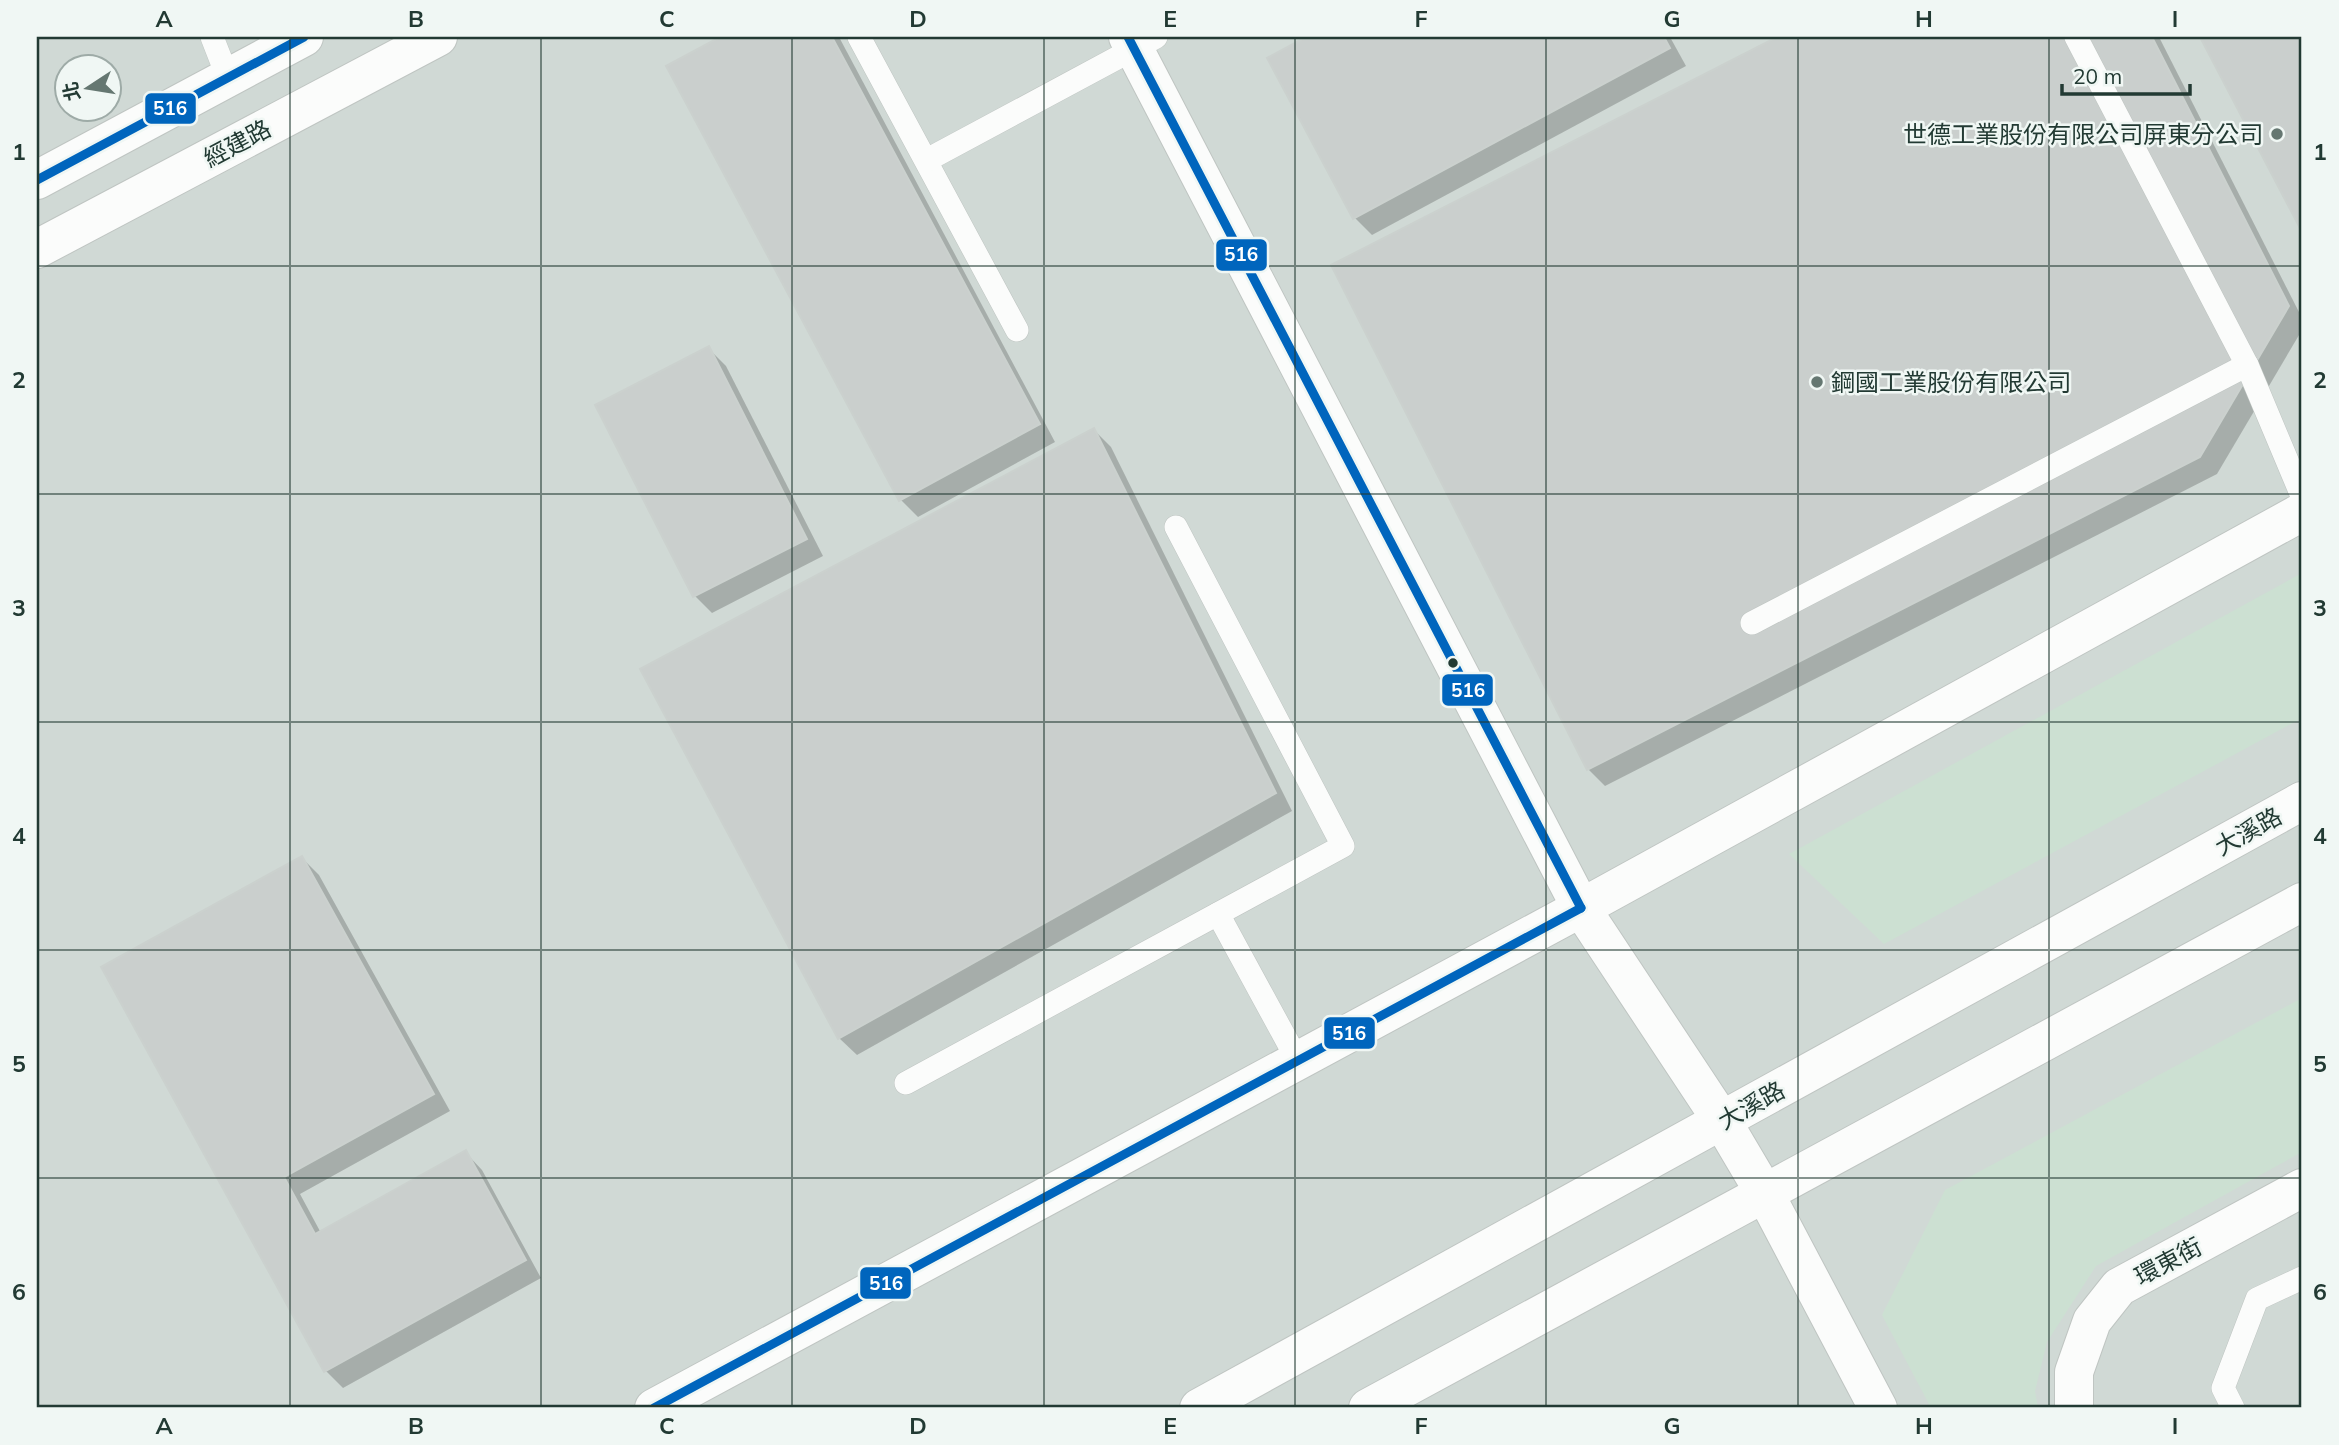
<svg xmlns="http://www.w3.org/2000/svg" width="2339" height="1445" viewBox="0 0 2339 1445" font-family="Mulish,'Noto Sans TC',sans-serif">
  <rect width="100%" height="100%" fill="#e2e8e5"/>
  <path fill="#d0d9d5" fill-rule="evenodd" d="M 37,37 L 2302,37 L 2302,1408 L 37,1408 ZM 66,66 L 108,66 L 108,108 L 66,108 Z"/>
  <g fill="#cce0d2">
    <path d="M 2302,573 L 2302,718 L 1884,944 L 1789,854 Z"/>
    <path d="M 2302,998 L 2302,1152 L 2096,1266 L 2047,1342 L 2035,1391 L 2038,1408 L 1931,1408 L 1882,1315 L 1945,1190 Z"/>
  </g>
  <g fill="#0003">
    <path d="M 724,37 L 839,37 L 1055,442 L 918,517 L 901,500 L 668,67 Z"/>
    <path d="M 1309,37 L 1670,37 L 1686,66 L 1372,235 L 1355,218 L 1270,58 Z"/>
    <path d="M 1781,37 L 2159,37 L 2302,318 L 2302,330 L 2217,474 L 1605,786 L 1588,769 L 1333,266 Z"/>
    <path d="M 2202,37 L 2302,37 L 2302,228 Z"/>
    <path d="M 709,349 L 726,366 L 823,556 L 712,613 L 695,596 L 597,406 Z"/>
    <path d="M 1094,430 L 1111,447 L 1292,811 L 857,1055 L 839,1038 Z"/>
    <path d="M 302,858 L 319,875 L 450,1111 L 300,1194 L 321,1233 L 465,1152 L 482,1170 L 541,1278 L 343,1388 L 326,1371 L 103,968 Z"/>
  </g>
  <g fill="#cacfcd" stroke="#cbd1ce" stroke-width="2">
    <path d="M 720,37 L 832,37 L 1040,424 L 899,501 L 666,66 Z"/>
    <path d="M 1306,37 L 1664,37 L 1670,48 L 1353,219 L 1267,58 Z"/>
    <path d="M 1777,37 L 2152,37 L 2289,306 L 2200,457 L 1587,770 L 1331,265 Z"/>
    <path d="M 2200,37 L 2302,37 L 2302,232 Z"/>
    <path d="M 709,346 L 807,539 L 693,597 L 595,405 Z"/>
    <path d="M 1094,428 L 1276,793 L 838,1039 L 640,669 Z"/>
    <path d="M 302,856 L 434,1094 L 284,1177 L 315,1234 L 466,1150 L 526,1260 L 324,1372 L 101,967 Z"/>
  </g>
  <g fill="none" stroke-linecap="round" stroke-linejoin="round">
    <defs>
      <g id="lane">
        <path d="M 212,37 L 228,78"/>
        <path d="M 859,37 L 1017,330"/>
        <path d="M 2076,37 L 2247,365"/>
        <path d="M 927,160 L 1156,37"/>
        <path d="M 1752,623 L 2247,365 L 2302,496"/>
        <path d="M 1218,914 L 1298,1061"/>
        <path d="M 906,1083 L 1343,846 L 1176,527"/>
        <path d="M 2233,1408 L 2223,1388 L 2257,1299 L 2302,1278"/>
      </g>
      <g id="street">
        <path d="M 1128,37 L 1581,908 L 1722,1121 L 1764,1192 L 1878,1408"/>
        <path d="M 37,180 L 304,37"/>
        <path d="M 37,249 L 438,37"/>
        <path d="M 654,1408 L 1581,908 L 2302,512"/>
        <path d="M 2074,1408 L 2074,1372 L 2092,1321 L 2119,1287 L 2302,1188"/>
      </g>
      <g id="secondary">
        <path d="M 1199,1408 L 2302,801"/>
        <path d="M 1368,1408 L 2302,902"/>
      </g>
    </defs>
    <use href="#lane" stroke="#bfc5c2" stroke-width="24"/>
    <use href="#street" stroke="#bfc5c2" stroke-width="40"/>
    <use href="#secondary" stroke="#bfc5c2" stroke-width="40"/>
    <use href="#lane" stroke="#fbfcfb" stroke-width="23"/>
    <use href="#street" stroke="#fbfcfb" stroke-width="38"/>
    <use href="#secondary" stroke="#fbfcfb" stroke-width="38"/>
    <defs>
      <g id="bus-1">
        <path d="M 1128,37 L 1581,908"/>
        <path d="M 37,180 L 304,37"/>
        <path d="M 654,1408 L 1581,908"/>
      </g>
    </defs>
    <use href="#bus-1" stroke="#f0f7f4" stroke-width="14"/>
    <use href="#bus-1" stroke="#0065bd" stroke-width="9"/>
  </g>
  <path fill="none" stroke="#223a33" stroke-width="2" stroke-opacity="0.55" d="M 290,37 L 290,1408M 541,37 L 541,1408M 792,37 L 792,1408M 1044,37 L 1044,1408M 1295,37 L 1295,1408M 1546,37 L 1546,1408M 1798,37 L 1798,1408M 2049,37 L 2049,1408M 37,266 L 2302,266M 37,494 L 2302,494M 37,722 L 2302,722M 37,950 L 2302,950M 37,1178 L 2302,1178"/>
  <g fill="#657771" stroke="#f0f7f4" stroke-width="2.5">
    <circle cx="2277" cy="134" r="7"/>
    <circle cx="1817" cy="382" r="7"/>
  </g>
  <circle fill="#223a33" stroke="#f0f7f4" stroke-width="2.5" cx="1453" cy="663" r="6"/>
  <g text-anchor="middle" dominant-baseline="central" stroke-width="5" stroke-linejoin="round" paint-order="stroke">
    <g font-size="24" fill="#223a33" stroke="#f0f7f4" text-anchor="end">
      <text x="2263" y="134">世德工業股份有限公司屏東分公司</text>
      <text x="1831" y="382" text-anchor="start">鋼國工業股份有限公司</text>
    </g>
    <g font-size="24" fill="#223a33" stroke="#f0f7f4">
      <text transform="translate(237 143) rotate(-28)">經建路</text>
      <text transform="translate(2248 831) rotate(-29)">大溪路</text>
      <text transform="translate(1751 1105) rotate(-29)">大溪路</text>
      <text transform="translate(2168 1261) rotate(-28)">環東街</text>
    </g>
  </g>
  <g stroke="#f0f7f4" stroke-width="2.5">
    <rect x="144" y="92" width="53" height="33" rx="7" fill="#0065bd"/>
    <rect x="1215" y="238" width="53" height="34" rx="7" fill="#0065bd"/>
    <rect x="1441" y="673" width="53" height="34" rx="7" fill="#0065bd"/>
    <rect x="1323" y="1016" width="53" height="34" rx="7" fill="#0065bd"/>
    <rect x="859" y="1266" width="53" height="34" rx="7" fill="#0065bd"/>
  </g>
  <g font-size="19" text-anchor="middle" font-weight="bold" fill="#fff">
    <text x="170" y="115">516</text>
    <text x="1241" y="261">516</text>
    <text x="1468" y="697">516</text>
    <text x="1349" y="1040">516</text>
    <text x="886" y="1290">516</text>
  </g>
  <rect width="2339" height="1445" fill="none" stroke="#f0f7f4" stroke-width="77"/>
  <g transform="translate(88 88) rotate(258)"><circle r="33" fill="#f0f7f4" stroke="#9eaba7" stroke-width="2"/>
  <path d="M0-5L12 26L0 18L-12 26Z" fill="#657771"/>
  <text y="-10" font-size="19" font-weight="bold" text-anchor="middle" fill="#223a33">北</text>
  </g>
  <path d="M2062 84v10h128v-10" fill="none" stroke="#223a33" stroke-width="3.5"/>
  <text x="2073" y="84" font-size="21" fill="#223a33" stroke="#f0f7f4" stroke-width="5" paint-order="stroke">20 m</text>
  <rect x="38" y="38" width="2262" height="1368" fill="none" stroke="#223a33" stroke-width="2.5"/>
  <g font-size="23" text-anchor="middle" font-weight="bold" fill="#223a33">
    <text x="164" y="27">A</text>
    <text x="416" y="27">B</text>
    <text x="667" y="27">C</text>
    <text x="918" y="27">D</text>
    <text x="1170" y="27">E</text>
    <text x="1421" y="27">F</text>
    <text x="1672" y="27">G</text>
    <text x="1924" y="27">H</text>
    <text x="2175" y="27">I</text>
    <text x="19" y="160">1</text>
    <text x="2320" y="160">1</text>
    <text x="19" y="388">2</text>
    <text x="2320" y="388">2</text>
    <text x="19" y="616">3</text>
    <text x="2320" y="616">3</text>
    <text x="19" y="844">4</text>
    <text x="2320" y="844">4</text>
    <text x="19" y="1072">5</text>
    <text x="2320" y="1072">5</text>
    <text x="19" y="1300">6</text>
    <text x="2320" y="1300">6</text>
    <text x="164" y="1434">A</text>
    <text x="416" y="1434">B</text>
    <text x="667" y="1434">C</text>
    <text x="918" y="1434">D</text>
    <text x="1170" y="1434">E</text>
    <text x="1421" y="1434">F</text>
    <text x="1672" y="1434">G</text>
    <text x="1924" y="1434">H</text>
    <text x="2175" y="1434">I</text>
  </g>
</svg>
